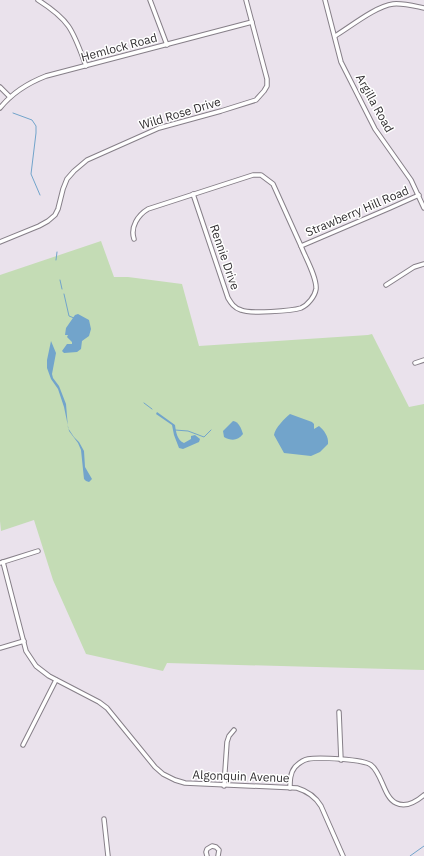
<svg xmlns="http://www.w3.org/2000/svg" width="424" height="856" viewBox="0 0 424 856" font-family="'IBM Plex Sans',sans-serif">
  <rect width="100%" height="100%" fill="#eae2ec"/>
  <path fill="#c4dcb5" d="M 101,241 L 114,277 L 128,277 L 182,284 L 199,346 L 368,335 L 372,334 L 409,407 L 424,404 L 424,670 L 167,663 L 163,671 L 86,654 L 53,580 L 34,520 L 1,531 L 0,521 L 0,275 Z"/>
  <g fill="#72a4cb">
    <path d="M 78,314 L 89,320 L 91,329 L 89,336 L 82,341 L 81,349 L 77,352 L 64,353 L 62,351 L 67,344 L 72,344 L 72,342 L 67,337 L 68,335 L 65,335 L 66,328 L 75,315 Z"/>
    <path d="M 51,341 L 56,353 L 52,374 L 53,378 L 59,386 L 66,404 L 68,428 L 74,437 L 79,442 L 84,451 L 85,467 L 92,479 L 89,482 L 86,481 L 84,479 L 81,450 L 78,443 L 69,431 L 64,407 L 58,389 L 51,379 L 47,368 L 47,360 Z"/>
    <path d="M 157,412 L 175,425 C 176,432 177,440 184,443 L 191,439 L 191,436 L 195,435 L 200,439 L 199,442 L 183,449 L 179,448 L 174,435 L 172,425 L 156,414 Z"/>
    <path d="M 290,414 L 312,422 L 314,424 L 314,429 L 319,426 C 324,430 329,437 328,444 L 320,452 L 311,456 L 284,453 L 274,435 C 275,428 285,418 290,414 Z"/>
    <path d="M 233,421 C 239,422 241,428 243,434 C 238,441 231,441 224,437 L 223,431 Z"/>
  </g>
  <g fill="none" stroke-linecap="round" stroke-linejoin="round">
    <g stroke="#72a4cb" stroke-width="1">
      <path d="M 13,113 L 32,120 L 36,126 L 36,133 L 31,174 L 40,195"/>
      <path d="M 56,260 L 57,252"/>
      <path d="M 60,280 L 62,289"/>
      <path d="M 64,294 L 69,316 L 74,318"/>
      <path d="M 144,403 L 152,409"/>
      <path d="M 175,430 L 188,431 L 204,437 L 211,430"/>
      <path d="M 410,856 L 424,846"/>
    </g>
    <defs>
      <g id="minor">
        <path d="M 38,0 C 71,21 73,31 86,66"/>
        <path d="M 150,0 L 167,45"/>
        <path d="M 325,0 L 341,62 L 375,129 L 411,180 L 424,208"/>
        <path d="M 335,36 C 350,27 376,6 393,4 C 403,3 414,6 424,8"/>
        <path d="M 0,87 L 10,97"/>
        <path d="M 0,108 C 12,93 28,83 46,76 L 252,22"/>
        <path d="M 193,194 L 228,298 C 231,303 234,308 241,310 C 250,314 292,311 301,308 C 308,305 315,296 316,289 C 317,277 305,257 301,246"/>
        <path d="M 134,239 C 130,227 138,215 148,209 L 253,175 L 261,175 L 273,184 L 301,246 L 390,208 L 419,195"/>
        <path d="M 0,242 L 39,226 L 48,221 L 55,215 L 58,209 L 63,189 L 67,179 L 74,171 L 87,160 L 159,128 L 221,111 L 256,100 L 264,91 L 267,86 L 267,79 L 246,0"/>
        <path d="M 386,285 L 414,267 L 424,264"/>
        <path d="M 415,363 L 424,360"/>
        <path d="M 3,562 L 26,651 L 36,666 L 49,676 L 99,702 L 107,708 L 155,767 L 163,774 L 175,780 L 185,783 L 297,788 C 307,791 315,796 321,806 L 343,856"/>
        <path d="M 0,563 L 38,551"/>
        <path d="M 0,648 L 24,641"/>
        <path d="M 339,712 L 341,760"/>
        <path d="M 23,745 L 56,680"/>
        <path d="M 224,786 L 227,742 L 229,736 L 234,730"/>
        <path d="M 290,788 C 290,781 290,773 295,767 C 298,764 303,760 308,759 C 318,757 363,759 371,765 C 382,773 384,798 396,803 C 406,808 417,801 424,795"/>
        <path d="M 104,819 L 108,856"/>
        <path d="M 207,856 L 206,852 L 207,849 L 212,846 L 216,847 L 219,850 L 218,856"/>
      </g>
    </defs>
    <use href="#minor" stroke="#867f88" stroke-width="5.5"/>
    <use href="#minor" stroke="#fff" stroke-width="3.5"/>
  </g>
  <g text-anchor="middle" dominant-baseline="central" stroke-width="3" stroke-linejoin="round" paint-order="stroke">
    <g font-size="12" fill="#312e31" stroke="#fff">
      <text transform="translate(119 47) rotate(-15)">Hemlock Road</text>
      <text transform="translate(375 103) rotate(61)">Argilla Road</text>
      <text transform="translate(180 113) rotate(-17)">Wild Rose Drive</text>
      <text transform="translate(357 211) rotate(-23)">Strawberry Hill Road</text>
      <text transform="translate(225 257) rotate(71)">Rennie Drive</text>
      <text transform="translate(241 776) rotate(2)">Algonquin Avenue</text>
    </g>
  </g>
</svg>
